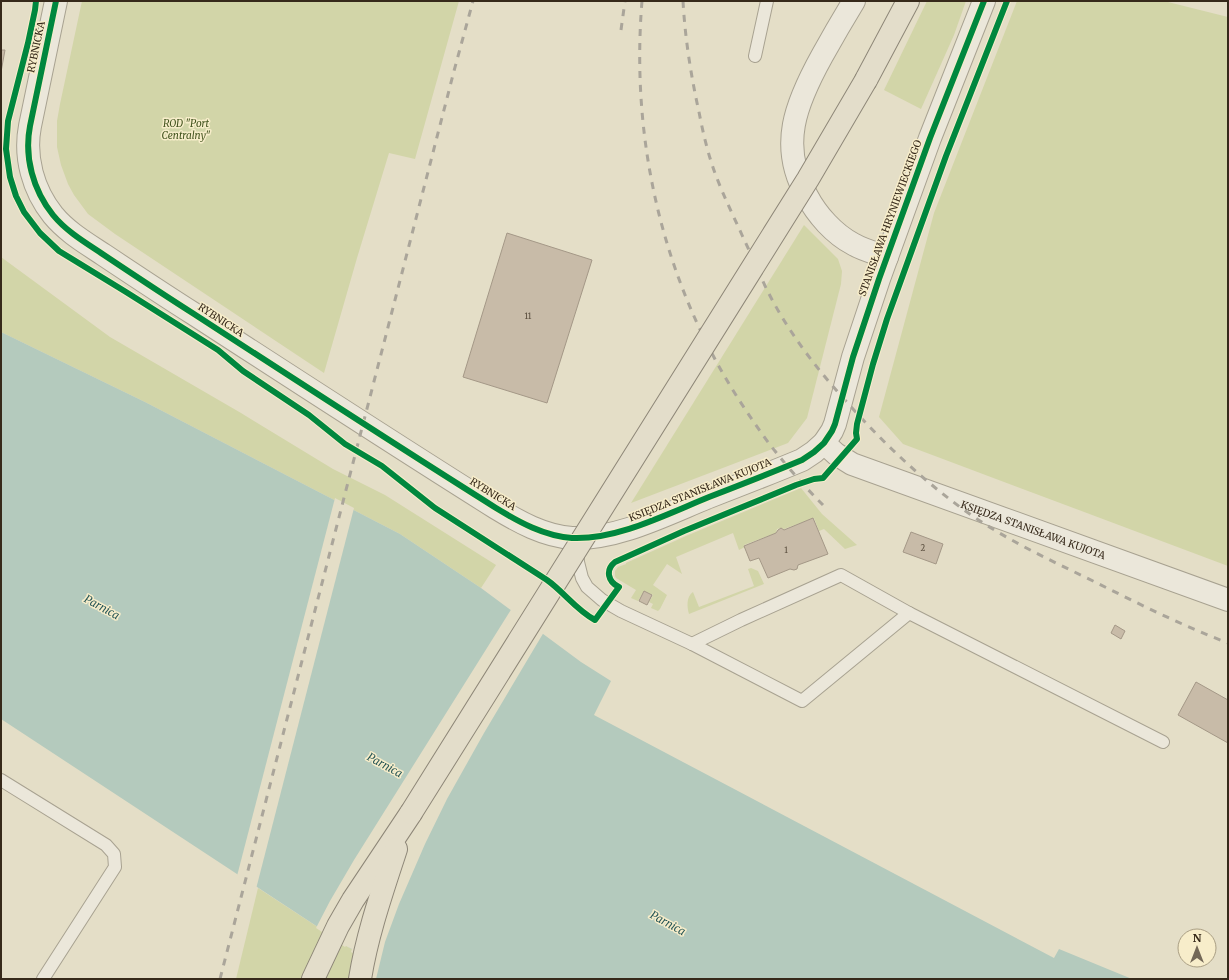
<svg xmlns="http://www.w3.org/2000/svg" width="1229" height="980" viewBox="0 0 1229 980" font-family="Merriweather,serif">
  <rect width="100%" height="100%" fill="#e4dec7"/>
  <g fill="#d2d5a8">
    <path d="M 82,1 L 459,1 L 415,159 L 389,153 L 357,258 L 324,373 L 115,234 L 88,214 L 74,195 L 68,184 L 61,165 L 57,147 L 57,121 L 60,104 Z"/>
    <path d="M 927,1 L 966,1 L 954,35 L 921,109 L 884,90 Z"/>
    <path d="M 1017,1 L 1164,1 L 1228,17 L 1228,566 L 903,444 L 879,417 L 934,213 Z"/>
    <path d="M 804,225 L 838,259 L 842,271 L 841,284 L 807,418 L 788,443 L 631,503 Z"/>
    <path d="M 1,257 L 110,337 L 241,413 L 333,469 L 385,495 L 496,565 L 481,588 L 400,534 L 145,402 L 1,332 Z"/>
    <path d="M 801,488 L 822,514 L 857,545 L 845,549 L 824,529 L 819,531 L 814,518 L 784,529 L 781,528 L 777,529 L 776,533 L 744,545 L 745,547 L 739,550 L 733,533 L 676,557 L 682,574 L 667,564 L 653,585 L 667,595 L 660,609 L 658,611 L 651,608 L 653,604 L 649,602 L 653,595 L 644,591 L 638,601 L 631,598 L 636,590 L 616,578 L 615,576 L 615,571 L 618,567 L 626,564 L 626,563 L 686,536 Z"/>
    <path d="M 751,568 L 758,571 L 764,584 L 689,614 C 687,607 686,597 693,592 L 699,607 L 754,586 L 748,569 Z"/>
    <path d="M 258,888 L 365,958 L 355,979 L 236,979 Z"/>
  </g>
  <path fill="#b4cabd" d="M 1,332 L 145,402 L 400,534 L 481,588 L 581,662 L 611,681 L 594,715 L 1054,958 L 1059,949 L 1132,979 L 355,979 L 365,958 L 1,719 Z"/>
  <g fill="#e4dec7">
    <path d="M 335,498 L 354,508 L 256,889 L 237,876 Z"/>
    <path d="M 512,608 L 544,632 L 484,733 L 447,799 L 425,844 L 399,904 L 385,942 L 376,979 L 353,979 L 362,959 L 351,952 L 352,949 L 346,946 L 345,947 L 316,928 L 330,901 L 354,860 Z"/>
  </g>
  <g fill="#c8bba8" stroke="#a49887">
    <path d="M 1,50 L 5,50 L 1,72 Z"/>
    <path d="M 507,233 L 592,260 L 547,403 L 463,377 Z"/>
    <path d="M 813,518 L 828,554 L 798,565 L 797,569 L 794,570 L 790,569 L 768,578 L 759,558 L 750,561 L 744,546 L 776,533 L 778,530 L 781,528 L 784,530 Z"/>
    <path d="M 911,532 L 943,544 L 936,564 L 903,552 Z"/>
    <path d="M 644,591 L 652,595 L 647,605 L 639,601 Z"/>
    <path d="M 1115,625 L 1125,631 L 1121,639 L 1111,633 Z"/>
    <path d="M 1196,682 L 1228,700 L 1228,743 L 1178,715 Z"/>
  </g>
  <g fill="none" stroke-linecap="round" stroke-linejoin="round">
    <defs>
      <g id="lane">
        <path d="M 755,56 L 767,1"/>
        <path d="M 577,551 L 578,562 L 582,578 L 587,587 L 602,600 L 621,611 L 692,644 L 802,701 L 909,613 L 1163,742"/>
        <path d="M 692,644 L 741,620 L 841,575 L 909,613"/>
        <path d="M 1,780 L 106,845 L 114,854 L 115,867 L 43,979"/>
      </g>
      <g id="street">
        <path d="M 56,1 L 30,126 C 24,157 33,190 53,215 C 67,232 86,243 104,255 C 134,275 164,295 194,314 C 294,379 394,444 496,508 C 519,522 544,536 572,538 C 617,540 667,514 709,497 C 740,485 771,473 802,460 L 814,452 L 824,443 L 832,431 L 835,424 L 853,357 L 879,279 L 930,138 L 984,1"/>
        <path d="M 854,1 C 843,19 832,38 822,56 C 796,103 778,146 807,196 C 817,215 834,234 853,244 C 863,250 875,253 887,257"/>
        <path id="s1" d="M 824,443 L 836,454 L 852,464 L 1228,600"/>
      </g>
      <g id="primary">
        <path d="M 866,80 L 908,1"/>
        <path d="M 313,979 L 338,926 L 353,900 L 411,813"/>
        <path d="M 360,979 C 367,935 382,892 396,849"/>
      </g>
    </defs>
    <use href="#lane" stroke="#a8a291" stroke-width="14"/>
    <use href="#street" stroke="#a8a291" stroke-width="24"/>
    <use href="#primary" stroke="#8e8778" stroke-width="24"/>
    <use href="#lane" stroke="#ebe7da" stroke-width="12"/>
    <use href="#street" stroke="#ebe7da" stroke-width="22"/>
    <use href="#primary" stroke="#e3ddca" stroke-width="22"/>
    <g stroke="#aaa59a" stroke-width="3" stroke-dasharray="7 7" stroke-linecap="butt">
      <path d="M 642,1 C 630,145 665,291 747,412 C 756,425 765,439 775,451 C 790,470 806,488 823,505"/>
      <path d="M 683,1 C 685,38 691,76 699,112 C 703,133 708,154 715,173 C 723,195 733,215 742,235 C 753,258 762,282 775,305 C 794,339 818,370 844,399 C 883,443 925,483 974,517 C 1011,542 1052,561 1093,581 C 1137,603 1181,625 1228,643"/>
      <path d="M 621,30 L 625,1"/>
      <path d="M 220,979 L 454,71 L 473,1"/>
    </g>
    <defs>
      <path id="primary-bridge" d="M 411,813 L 808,179 L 866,80"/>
    </defs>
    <use href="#primary-bridge" stroke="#8e8778" stroke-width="24" stroke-linecap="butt"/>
    <use href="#primary-bridge" stroke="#e3ddca" stroke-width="22"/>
    <defs>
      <g id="cycleway">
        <path d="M 36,1 L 35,10 L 28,43 L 8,121 L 6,149 L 10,177 L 16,196 L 24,212 L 40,233 L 59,251 L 126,292 L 218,350 L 243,371 L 309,415 L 345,444 L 382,466 L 435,508 L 547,580 C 564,592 576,610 595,620 L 619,587 C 608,582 605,570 615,562 L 684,531 L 796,485 L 814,479 L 823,478 L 857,439 L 856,433 L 857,424 L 873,364 L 887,319 L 946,156 L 1007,1"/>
        <path d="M 56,1 L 30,126 C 24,157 33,190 53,215 C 67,232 86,243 104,255 C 134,275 164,295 194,314 C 294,379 394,444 496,508 C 519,522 544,536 572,538 C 617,540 667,514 709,497 C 740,485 771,473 802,460 L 814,452 L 824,443 L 832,431 L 835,424 L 853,357 L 879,279 L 930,138 L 984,1"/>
      </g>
    </defs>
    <use href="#cycleway" stroke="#f7edca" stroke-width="8"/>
    <use href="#cycleway" stroke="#00873e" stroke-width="6"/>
  </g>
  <g text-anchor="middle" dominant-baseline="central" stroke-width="3" stroke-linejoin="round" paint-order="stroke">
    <g font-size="8" fill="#5a4e3e">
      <text x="528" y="316">11</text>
      <text x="923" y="548">2</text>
      <text x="786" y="550">1</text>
    </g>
    <g font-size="10" fill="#36291a" stroke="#f7edca">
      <text transform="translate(36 47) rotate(-78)">RYBNICKA</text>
      <text transform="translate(890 218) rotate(-70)">STANISŁAWA HRYNIEWIECKIEGO</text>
      <text transform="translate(221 320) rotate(33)">RYBNICKA</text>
      <text transform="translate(700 490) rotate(-22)">KSIĘDZA STANISŁAWA KUJOTA</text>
      <text transform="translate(493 494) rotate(32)">RYBNICKA</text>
      <text stroke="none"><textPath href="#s1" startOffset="228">KSIĘDZA STANISŁAWA KUJOTA</textPath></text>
    </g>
    <g font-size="10" font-style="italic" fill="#43541f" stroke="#f7edca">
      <text x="186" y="123">ROD "Port<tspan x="186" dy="12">Centralny"</tspan></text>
    </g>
    <g font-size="11" font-style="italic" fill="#285757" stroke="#f7edca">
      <text transform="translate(102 607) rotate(29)">Parnica</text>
      <text transform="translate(385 765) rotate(29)">Parnica</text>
      <text transform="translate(668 923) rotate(29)">Parnica</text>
    </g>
  </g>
  <rect width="1229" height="980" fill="none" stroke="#36291a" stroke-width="4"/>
  <g transform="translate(1197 948)"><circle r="19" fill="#f7edca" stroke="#aa9f84"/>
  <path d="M0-3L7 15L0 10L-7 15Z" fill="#736857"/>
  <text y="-6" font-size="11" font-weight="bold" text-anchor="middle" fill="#36291a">N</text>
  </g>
</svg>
